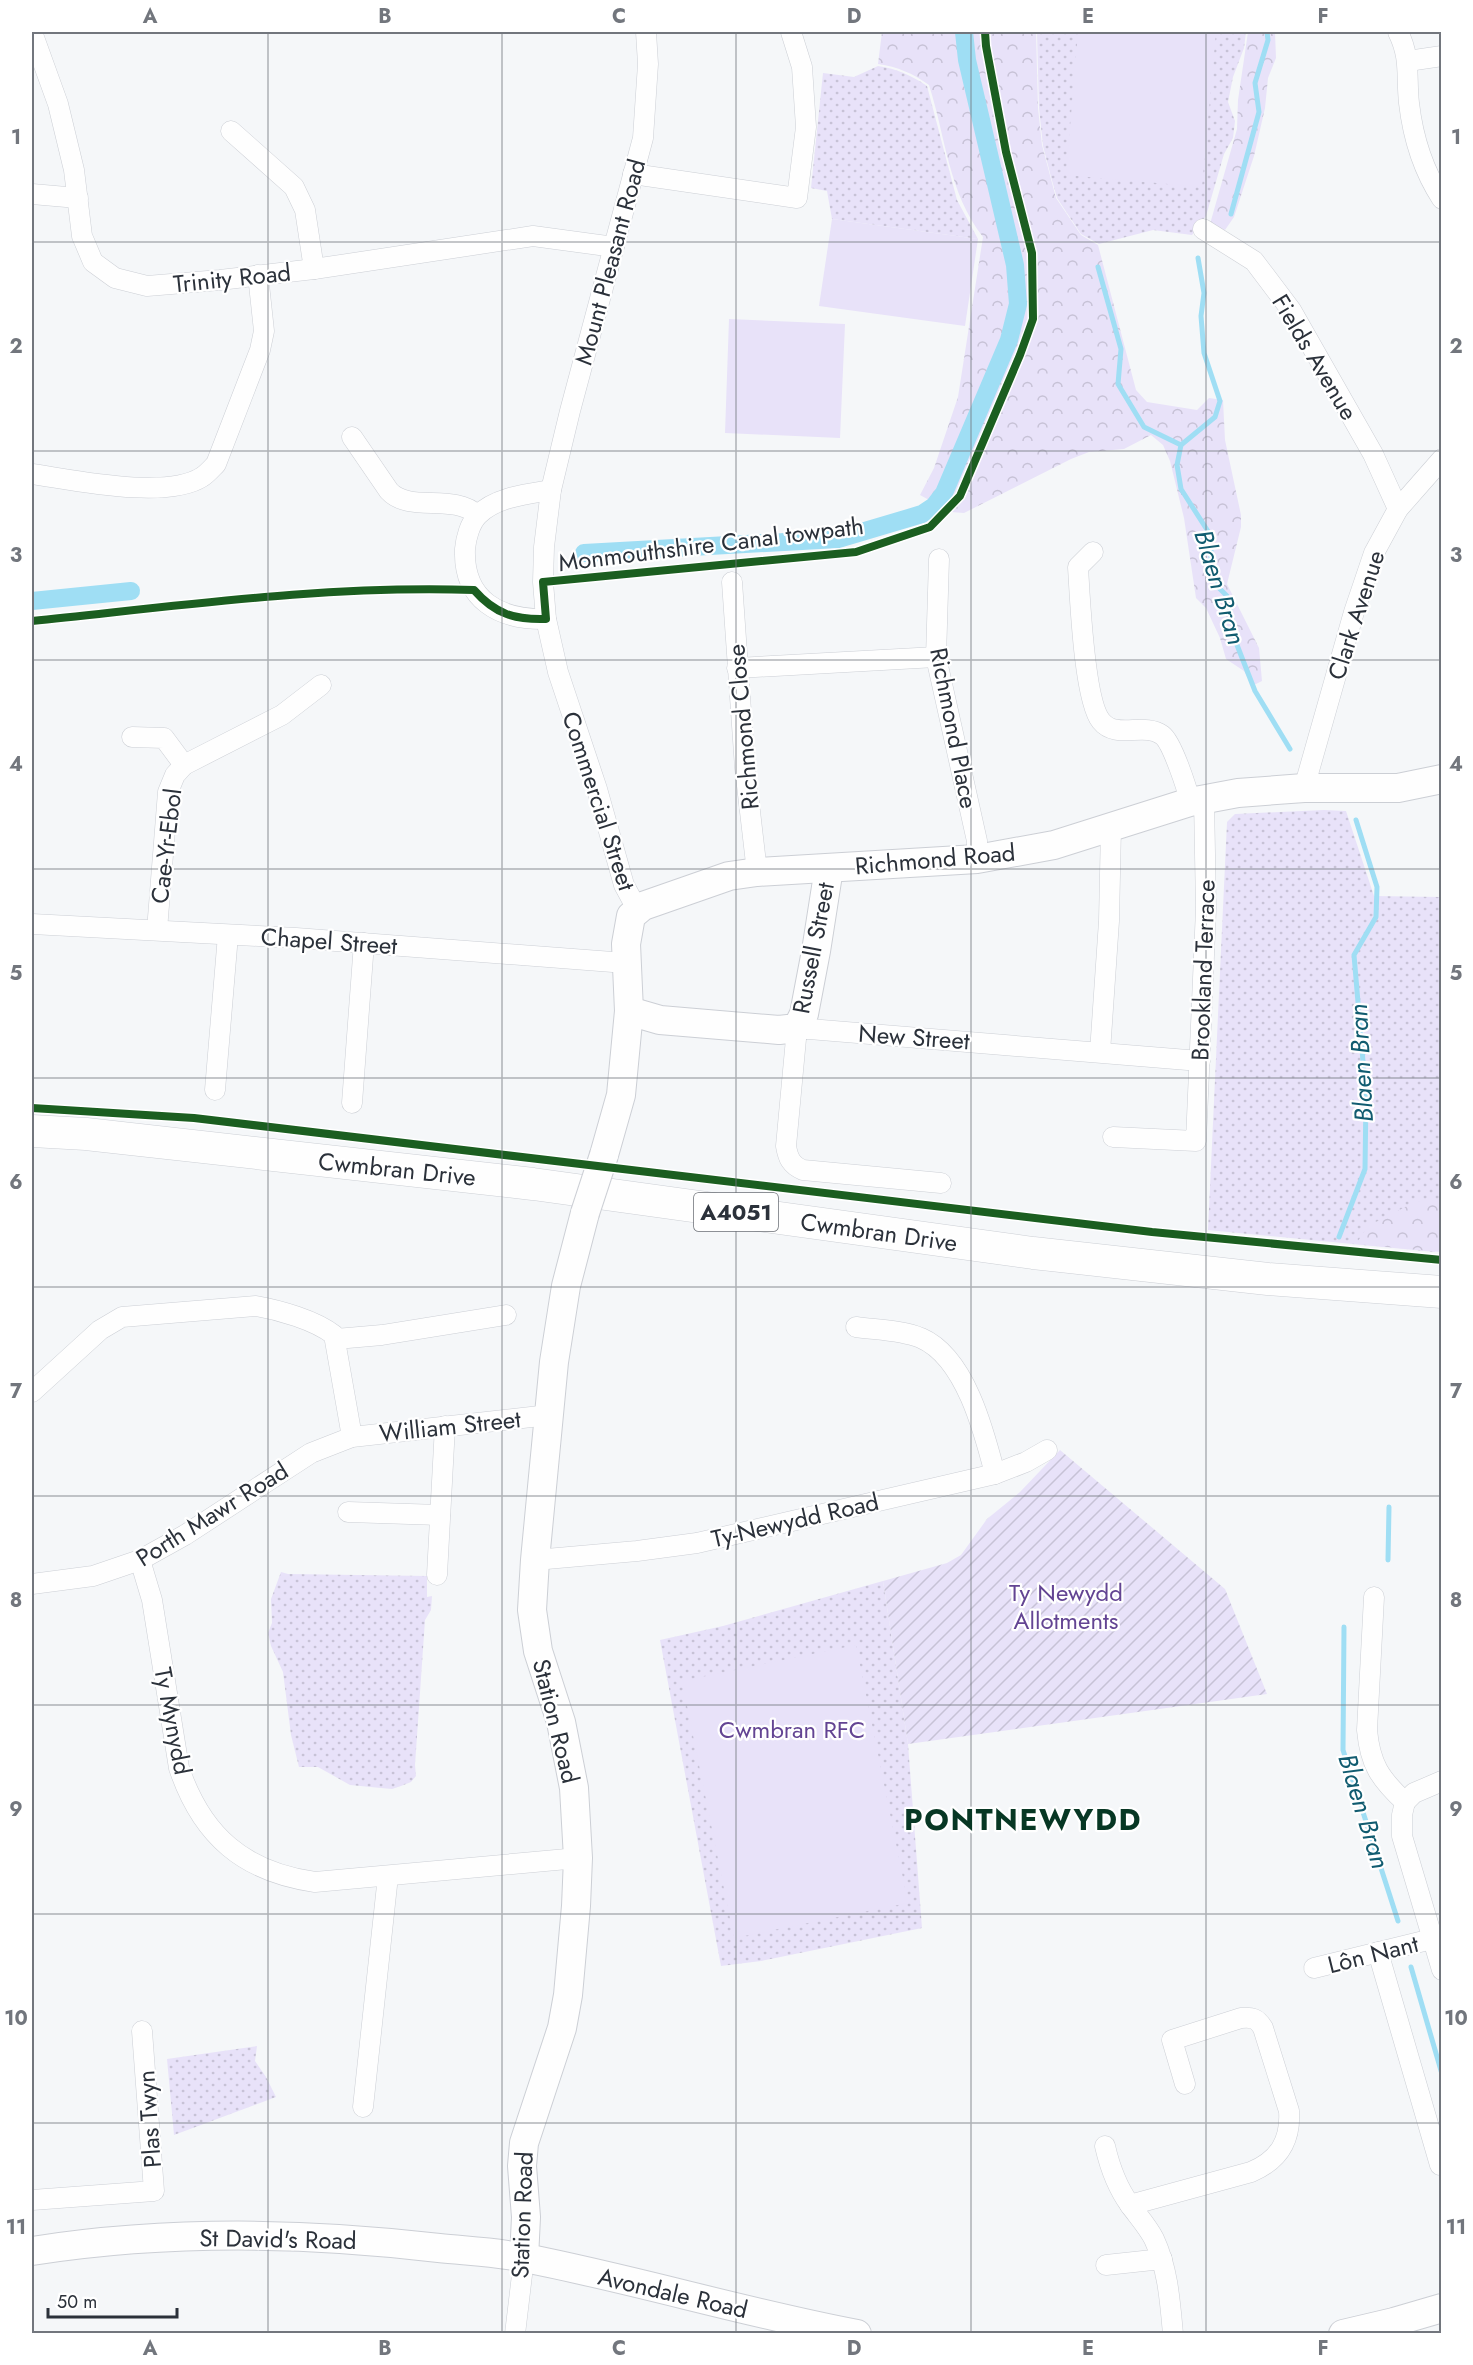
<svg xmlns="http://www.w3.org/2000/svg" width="1473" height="2365" viewBox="0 0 1473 2365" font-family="Jost,sans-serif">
  <defs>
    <pattern id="grass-dots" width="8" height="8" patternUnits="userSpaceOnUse" patternTransform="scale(1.5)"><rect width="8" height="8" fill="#e8e2f9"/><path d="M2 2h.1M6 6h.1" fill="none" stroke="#c7c2d6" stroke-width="1.8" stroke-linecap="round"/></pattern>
    <pattern id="forest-crowns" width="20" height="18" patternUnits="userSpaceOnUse" patternTransform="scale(1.5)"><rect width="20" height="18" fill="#e8e2f9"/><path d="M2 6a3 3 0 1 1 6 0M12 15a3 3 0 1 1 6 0" fill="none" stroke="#c7c2d6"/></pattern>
    <pattern id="garden-furrows" width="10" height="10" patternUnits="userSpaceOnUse" patternTransform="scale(1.5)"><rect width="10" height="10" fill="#e8e2f9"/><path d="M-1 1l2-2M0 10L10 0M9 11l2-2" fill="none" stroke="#c7c2d6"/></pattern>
  </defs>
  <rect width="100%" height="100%" fill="#f5f7f9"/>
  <g fill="url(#grass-dots)">
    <path d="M 1037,32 L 1246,32 L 1244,48 L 1233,77 L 1228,102 L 1235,121 L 1233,138 L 1224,154 L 1206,216 L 1192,235 L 1153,230 L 1099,244 L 1081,234 L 1057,198 L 1051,177 L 1043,146 L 1039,108 Z"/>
    <path d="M 878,66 C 897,69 911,75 927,86 L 957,200 L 978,239 L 832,219 L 827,191 L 811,188 L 823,73 L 854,77 Z"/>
    <path d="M 1324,810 L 1346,811 L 1374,896 L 1441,897 L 1442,1229 L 1435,1252 L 1208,1230 L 1227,822 L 1235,814 Z"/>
    <path d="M 281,1572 L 288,1574 L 427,1576 L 427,1597 L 432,1596 L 431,1610 L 425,1620 L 415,1765 L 416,1776 L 411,1782 L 401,1786 L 392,1789 L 381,1788 L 350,1785 L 318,1767 L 299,1767 L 291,1735 L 283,1672 L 271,1646 L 268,1633 L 272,1623 L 271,1599 Z"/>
    <path d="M 883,1581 L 908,1744 L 922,1928 L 761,1961 L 721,1966 L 660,1640 L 723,1626 Z"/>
    <path d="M 257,2046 L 255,2061 L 266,2077 L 276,2097 L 174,2135 L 167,2059 Z"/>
  </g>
  <g fill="url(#forest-crowns)">
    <path d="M 882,32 L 1036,32 L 1038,108 L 1042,145 L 1056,198 L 1081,235 L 1098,245 L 1136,390 L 1147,402 L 1197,410 L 1209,398 L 1223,400 L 1225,440 L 1241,515 L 1241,527 L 1227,584 L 1259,648 L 1262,681 L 1252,686 L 1244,671 L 1226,659 L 1220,638 L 1206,608 L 1196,598 L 1184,518 L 1170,461 L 1163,445 L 1151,435 L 1124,449 L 1089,452 L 1071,459 L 964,513 L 951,512 L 920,495 L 934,468 L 958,397 L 983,237 C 948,192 946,138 929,85 C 912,73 898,67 878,64 Z"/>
    <path d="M 1248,32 L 1275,32 L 1276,58 L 1268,78 L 1265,108 L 1254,156 L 1234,217 L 1225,230 L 1210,224 L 1237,129 L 1238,100 Z"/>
    <path d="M 1430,1199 L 1441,1210 L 1441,1252 L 1356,1244 L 1368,1226 L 1415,1202 Z"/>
  </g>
  <path fill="url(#garden-furrows)" d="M 1060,1450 L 1225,1589 L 1267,1694 L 908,1744 L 883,1581 L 947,1563 L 961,1555 L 987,1519 L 1020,1492 Z"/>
  <g fill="#e8e2f9">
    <path d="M 1078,32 L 1216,32 L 1202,187 L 1066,175 Z"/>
    <path d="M 832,219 L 978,239 L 965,326 L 819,306 Z"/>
    <path d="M 729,319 L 845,324 L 840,438 L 725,433 Z"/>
    <path d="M 856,1645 L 908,1903 L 734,1938 L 682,1681 Z"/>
  </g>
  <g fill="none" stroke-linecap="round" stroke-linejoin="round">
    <g stroke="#9fdef4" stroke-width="5">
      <path d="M 1231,214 L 1259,112 L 1255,83 L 1268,40 L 1267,32"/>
      <path d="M 1198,258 L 1204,293 L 1201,316 L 1204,353 L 1220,401 L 1215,417 L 1181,445 L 1177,465 L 1181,489 L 1211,536 L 1211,558 L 1219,588 L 1227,596 L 1237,645 L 1255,691 L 1290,749"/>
      <path d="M 1098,267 L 1121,349 L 1118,384 L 1144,427 L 1181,445"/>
      <path d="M 1339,1237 L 1365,1169 L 1366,1097 L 1354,955 L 1376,917 L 1377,887 L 1356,820"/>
      <path d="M 1388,1560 L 1389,1507"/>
      <path d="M 1344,1627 L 1343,1750 L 1398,1921"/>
      <path d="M 1411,1967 L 1442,2074"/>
    </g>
    <g stroke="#9fdef4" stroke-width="18">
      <path d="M 584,553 L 838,539 L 922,514 L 934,506 L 944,493 L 1009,340 L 1018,304 L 1015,265 L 967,60 L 964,32"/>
      <path d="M 32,601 L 131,591"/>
    </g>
    <defs>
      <g id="street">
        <path d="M 32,32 L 58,104 L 74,170 L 82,236 L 93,262 L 115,278 L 147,286 L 220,280 L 314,269 L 533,236 L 614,247"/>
        <path d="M 1398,32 C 1411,58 1406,76 1409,103 C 1413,138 1423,170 1442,199"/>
        <path d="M 1408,61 L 1442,56"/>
        <path d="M 231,131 L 294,187 L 305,210 L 314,269"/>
        <path d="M 633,174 L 797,198 L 806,127 L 802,67 L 791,32"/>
        <path d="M 32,194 L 78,198"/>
        <path d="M 1203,229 L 1254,261 L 1291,310 L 1373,454 L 1398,509"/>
        <path d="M 352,437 L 389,491 C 409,513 454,493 477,515"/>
        <path d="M 32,474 C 74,480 166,500 202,477 C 207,474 212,468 216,464 L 260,350 L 264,331 L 258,275"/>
        <path d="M 1093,552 L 1078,567 C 1080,598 1084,700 1101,721 C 1116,740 1144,722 1162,735 C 1172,742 1187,788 1190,802"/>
        <path d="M 939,559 L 936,657 L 977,841 L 977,859"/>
        <path d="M 732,582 L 745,768 L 757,872"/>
        <path d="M 546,619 C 499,620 463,600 465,549 C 466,538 470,523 478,515 C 496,497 527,494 551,490"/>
        <path d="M 737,668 L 936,657"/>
        <path d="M 132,737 L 164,738 L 184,765"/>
        <path d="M 1304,788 L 1354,612 L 1374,553 L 1398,509 L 1442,459"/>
        <path d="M 637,909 L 624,885 L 597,789 L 558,672 L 546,619 L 543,582 L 544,547 L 551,490 L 570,411 L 643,138 L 648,64 L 646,32"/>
        <path d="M 32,924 L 296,938 L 626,963"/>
        <path d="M 157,930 L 168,792 L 175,775 L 184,765 L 282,715 L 321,685"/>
        <path d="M 1100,1052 L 1109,921 L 1111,827"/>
        <path d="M 215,1090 L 228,935"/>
        <path d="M 352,1103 L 364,943"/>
        <path d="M 1113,1137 L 1196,1141 L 1206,909 L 1204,799"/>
        <path d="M 941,1183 L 803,1170 C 791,1165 788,1158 786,1146 L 797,1028 L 1200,1061"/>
        <path d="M 856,1327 C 877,1330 901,1330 921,1338 C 965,1357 984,1431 995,1474"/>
        <path d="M 336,1339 L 382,1335 L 506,1315"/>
        <path d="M 32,1392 L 100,1330 L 122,1317 L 256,1306 C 279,1310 315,1320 334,1335 L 352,1437"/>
        <path d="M 348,1512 L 440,1515"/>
        <path d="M 140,1560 L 152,1600 L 179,1768 C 202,1836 244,1872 315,1882 L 578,1858"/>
        <path d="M 535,1560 L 637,1551 L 697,1543 L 995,1474 L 1026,1462 L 1047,1450"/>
        <path d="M 437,1575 L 445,1426"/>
        <path d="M 32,1584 L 93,1576 L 140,1560 L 185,1535 L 311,1453 L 352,1437 L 549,1415"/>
        <path d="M 1374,1597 L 1367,1730 C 1370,1764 1380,1779 1405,1802 L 1402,1815 L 1402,1836 L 1442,1970"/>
        <path d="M 1405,1802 L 1414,1793 L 1442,1781"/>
        <path d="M 1378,1952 L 1440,2165"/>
        <path d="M 1314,1968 L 1432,1939"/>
        <path d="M 363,2107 L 388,1876"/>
        <path d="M 1105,2146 C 1110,2168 1117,2187 1130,2205 C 1138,2216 1148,2227 1154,2239 C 1168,2269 1170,2301 1173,2334"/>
        <path d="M 32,2200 L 154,2191 L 142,2031"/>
        <path d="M 1130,2205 L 1251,2172 C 1279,2160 1291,2141 1289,2111 L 1263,2028 C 1257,2018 1252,2017 1241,2018 L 1172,2040 L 1185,2084"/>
        <path d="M 1106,2265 L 1162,2259"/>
        <path d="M 515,2334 L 524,2258"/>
      </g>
      <g id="secondary">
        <path d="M 629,1011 L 660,1020 L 779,1030 L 797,1028 L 804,1014 L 816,951 L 829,868"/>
        <path d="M 604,1155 L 621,1095 L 629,1011 L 626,944 L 631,916 L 643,906 L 729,876 L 757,872 L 977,859 L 1054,845 L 1190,802 L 1238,793 L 1304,788 L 1398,788 L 1442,779"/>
        <path d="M 32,2251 C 166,2230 305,2232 439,2248 C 468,2251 497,2252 525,2258 C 637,2280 746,2313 857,2334"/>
        <path d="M 524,2258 L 526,2217 L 522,2166 L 524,2143 L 562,2028 L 568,1995 L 576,1906 L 578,1858 L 574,1788 L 561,1722 L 538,1651 L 532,1610 L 535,1560 L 554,1362 L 566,1286 L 585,1213"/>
        <path d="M 1343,2334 L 1394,2322 L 1442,2308"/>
      </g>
      <path id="primary" d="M 32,1131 L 86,1134 L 533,1184 L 1033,1253 L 1268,1279 L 1442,1292"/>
    </defs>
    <use href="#street" stroke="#cccfd5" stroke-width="21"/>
    <use href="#secondary" stroke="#cccfd5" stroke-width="30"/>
    <use href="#primary" stroke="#cccfd5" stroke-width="33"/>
    <use href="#street" stroke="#fefefe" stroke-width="20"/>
    <use href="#secondary" stroke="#fefefe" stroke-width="28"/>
    <use href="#primary" stroke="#fefefe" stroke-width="32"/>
    <defs>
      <path id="secondary-bridge" d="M 585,1213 L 604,1155"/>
    </defs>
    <use href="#secondary-bridge" stroke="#cccfd5" stroke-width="30" stroke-linecap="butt"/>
    <use href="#secondary-bridge" stroke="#fefefe" stroke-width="28"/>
    <defs>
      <g id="cycleway">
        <path d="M 32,621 C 178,606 326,585 474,590 C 495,614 515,620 546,619 L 543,582 L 856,552 L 930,527 L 960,496 L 1020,355 L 1033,319 L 1032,253 L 1006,152 L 986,46 L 985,32"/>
        <path d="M 32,1108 L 194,1118 L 1152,1232 L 1442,1260"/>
      </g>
    </defs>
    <use href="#cycleway" stroke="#fff" stroke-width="11"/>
    <use href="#cycleway" stroke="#1b5e20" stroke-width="8"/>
  </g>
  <path fill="none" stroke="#72767d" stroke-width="1.5" stroke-opacity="0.55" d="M 268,32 L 268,2334M 502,32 L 502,2334M 736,32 L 736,2334M 971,32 L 971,2334M 1206,32 L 1206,2334M 32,242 L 1442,242M 32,451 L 1442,451M 32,660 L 1442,660M 32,869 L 1442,869M 32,1078 L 1442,1078M 32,1287 L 1442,1287M 32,1496 L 1442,1496M 32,1705 L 1442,1705M 32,1914 L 1442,1914M 32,2123 L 1442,2123"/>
  <g text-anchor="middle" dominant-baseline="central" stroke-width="4.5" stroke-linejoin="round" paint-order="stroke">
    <rect fill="#fff" stroke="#6b6f75" stroke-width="1.5" x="694" y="1193" width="84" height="38" rx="4.5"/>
    <g font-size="22" font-weight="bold" fill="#2b313a">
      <text x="736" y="1212">A4051</text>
    </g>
    <g font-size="24" fill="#2b313a" stroke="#fff">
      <text transform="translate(610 262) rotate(-75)">Mount Pleasant Road</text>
      <text transform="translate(232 278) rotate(-6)">Trinity Road</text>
      <text transform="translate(1315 357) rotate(59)">Fields Avenue</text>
      <text transform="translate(711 544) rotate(-7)">Monmouthshire Canal towpath</text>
      <text transform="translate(1356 615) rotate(-72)">Clark Avenue</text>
      <text transform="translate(743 727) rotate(-95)">Richmond Close</text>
      <text transform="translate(954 728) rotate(79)">Richmond Place</text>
      <text transform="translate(599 801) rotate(72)">Commercial Street</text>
      <text transform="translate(166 846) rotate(-83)">Cae-Yr-Ebol</text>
      <text transform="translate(935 859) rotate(-5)">Richmond Road</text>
      <text transform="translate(329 941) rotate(4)">Chapel Street</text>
      <text transform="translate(813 948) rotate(-79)">Russell Street</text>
      <text transform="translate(1203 970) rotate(-88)">Brookland Terrace</text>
      <text transform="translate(914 1037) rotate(4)">New Street</text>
      <text transform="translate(397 1169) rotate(6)">Cwmbran Drive</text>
      <text transform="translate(879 1232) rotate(8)">Cwmbran Drive</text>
      <text transform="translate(450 1426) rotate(-6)">William Street</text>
      <text transform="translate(212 1514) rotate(-32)">Porth Mawr Road</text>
      <text transform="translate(795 1520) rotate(-13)">Ty-Newydd Road</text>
      <text transform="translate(173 1721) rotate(79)">Ty Mynydd</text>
      <text transform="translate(556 1721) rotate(76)">Station Road</text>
      <text transform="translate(1373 1954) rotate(-14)">Lôn Nant</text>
      <text transform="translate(149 2119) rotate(-94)">Plas Twyn</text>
      <text transform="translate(522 2215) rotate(-88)">Station Road</text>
      <text transform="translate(278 2239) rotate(1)">St David's Road</text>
      <text transform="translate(673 2293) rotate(13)">Avondale Road</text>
    </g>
    <g font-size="24" fill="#634493" stroke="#fff">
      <text x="1066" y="1592">Ty Newydd<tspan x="1066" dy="28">Allotments</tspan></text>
      <text x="792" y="1729">Cwmbran RFC</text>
    </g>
    <g font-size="26" font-style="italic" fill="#115c70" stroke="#fff">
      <text transform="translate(1220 587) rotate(73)">Blaen Bran</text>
      <text transform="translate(1361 1063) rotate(-93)">Blaen Bran</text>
      <text transform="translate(1364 1811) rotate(73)">Blaen Bran</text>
    </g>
    <g font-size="30" font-weight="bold" letter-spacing="1.5" fill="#073724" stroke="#fff">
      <text x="1023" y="1819">PONTNEWYDD</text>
    </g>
  </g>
  <rect width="1473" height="2365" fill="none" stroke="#ffffff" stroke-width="66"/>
  <path d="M48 2308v9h129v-9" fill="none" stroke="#2b313a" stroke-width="3"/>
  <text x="57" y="2308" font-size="18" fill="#2b313a" stroke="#ffffff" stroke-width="4.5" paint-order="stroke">50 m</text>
  <rect x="33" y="33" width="1407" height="2299" fill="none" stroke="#72767d" stroke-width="2"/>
  <g font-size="20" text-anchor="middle" font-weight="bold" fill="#72767d">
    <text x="150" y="23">A</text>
    <text x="385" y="23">B</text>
    <text x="619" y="23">C</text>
    <text x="854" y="23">D</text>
    <text x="1088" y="23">E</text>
    <text x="1323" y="23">F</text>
    <text x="16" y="144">1</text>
    <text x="1456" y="144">1</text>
    <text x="16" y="353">2</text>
    <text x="1456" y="353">2</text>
    <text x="16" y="562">3</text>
    <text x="1456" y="562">3</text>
    <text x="16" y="771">4</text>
    <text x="1456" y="771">4</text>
    <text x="16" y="980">5</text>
    <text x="1456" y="980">5</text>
    <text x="16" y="1189">6</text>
    <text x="1456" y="1189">6</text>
    <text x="16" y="1398">7</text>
    <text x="1456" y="1398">7</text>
    <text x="16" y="1607">8</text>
    <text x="1456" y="1607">8</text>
    <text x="16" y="1816">9</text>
    <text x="1456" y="1816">9</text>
    <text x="16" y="2025">10</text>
    <text x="1456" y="2025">10</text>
    <text x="16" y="2234">11</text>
    <text x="1456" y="2234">11</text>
    <text x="150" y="2355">A</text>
    <text x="385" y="2355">B</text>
    <text x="619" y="2355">C</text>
    <text x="854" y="2355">D</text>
    <text x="1088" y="2355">E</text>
    <text x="1323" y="2355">F</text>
  </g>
</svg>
